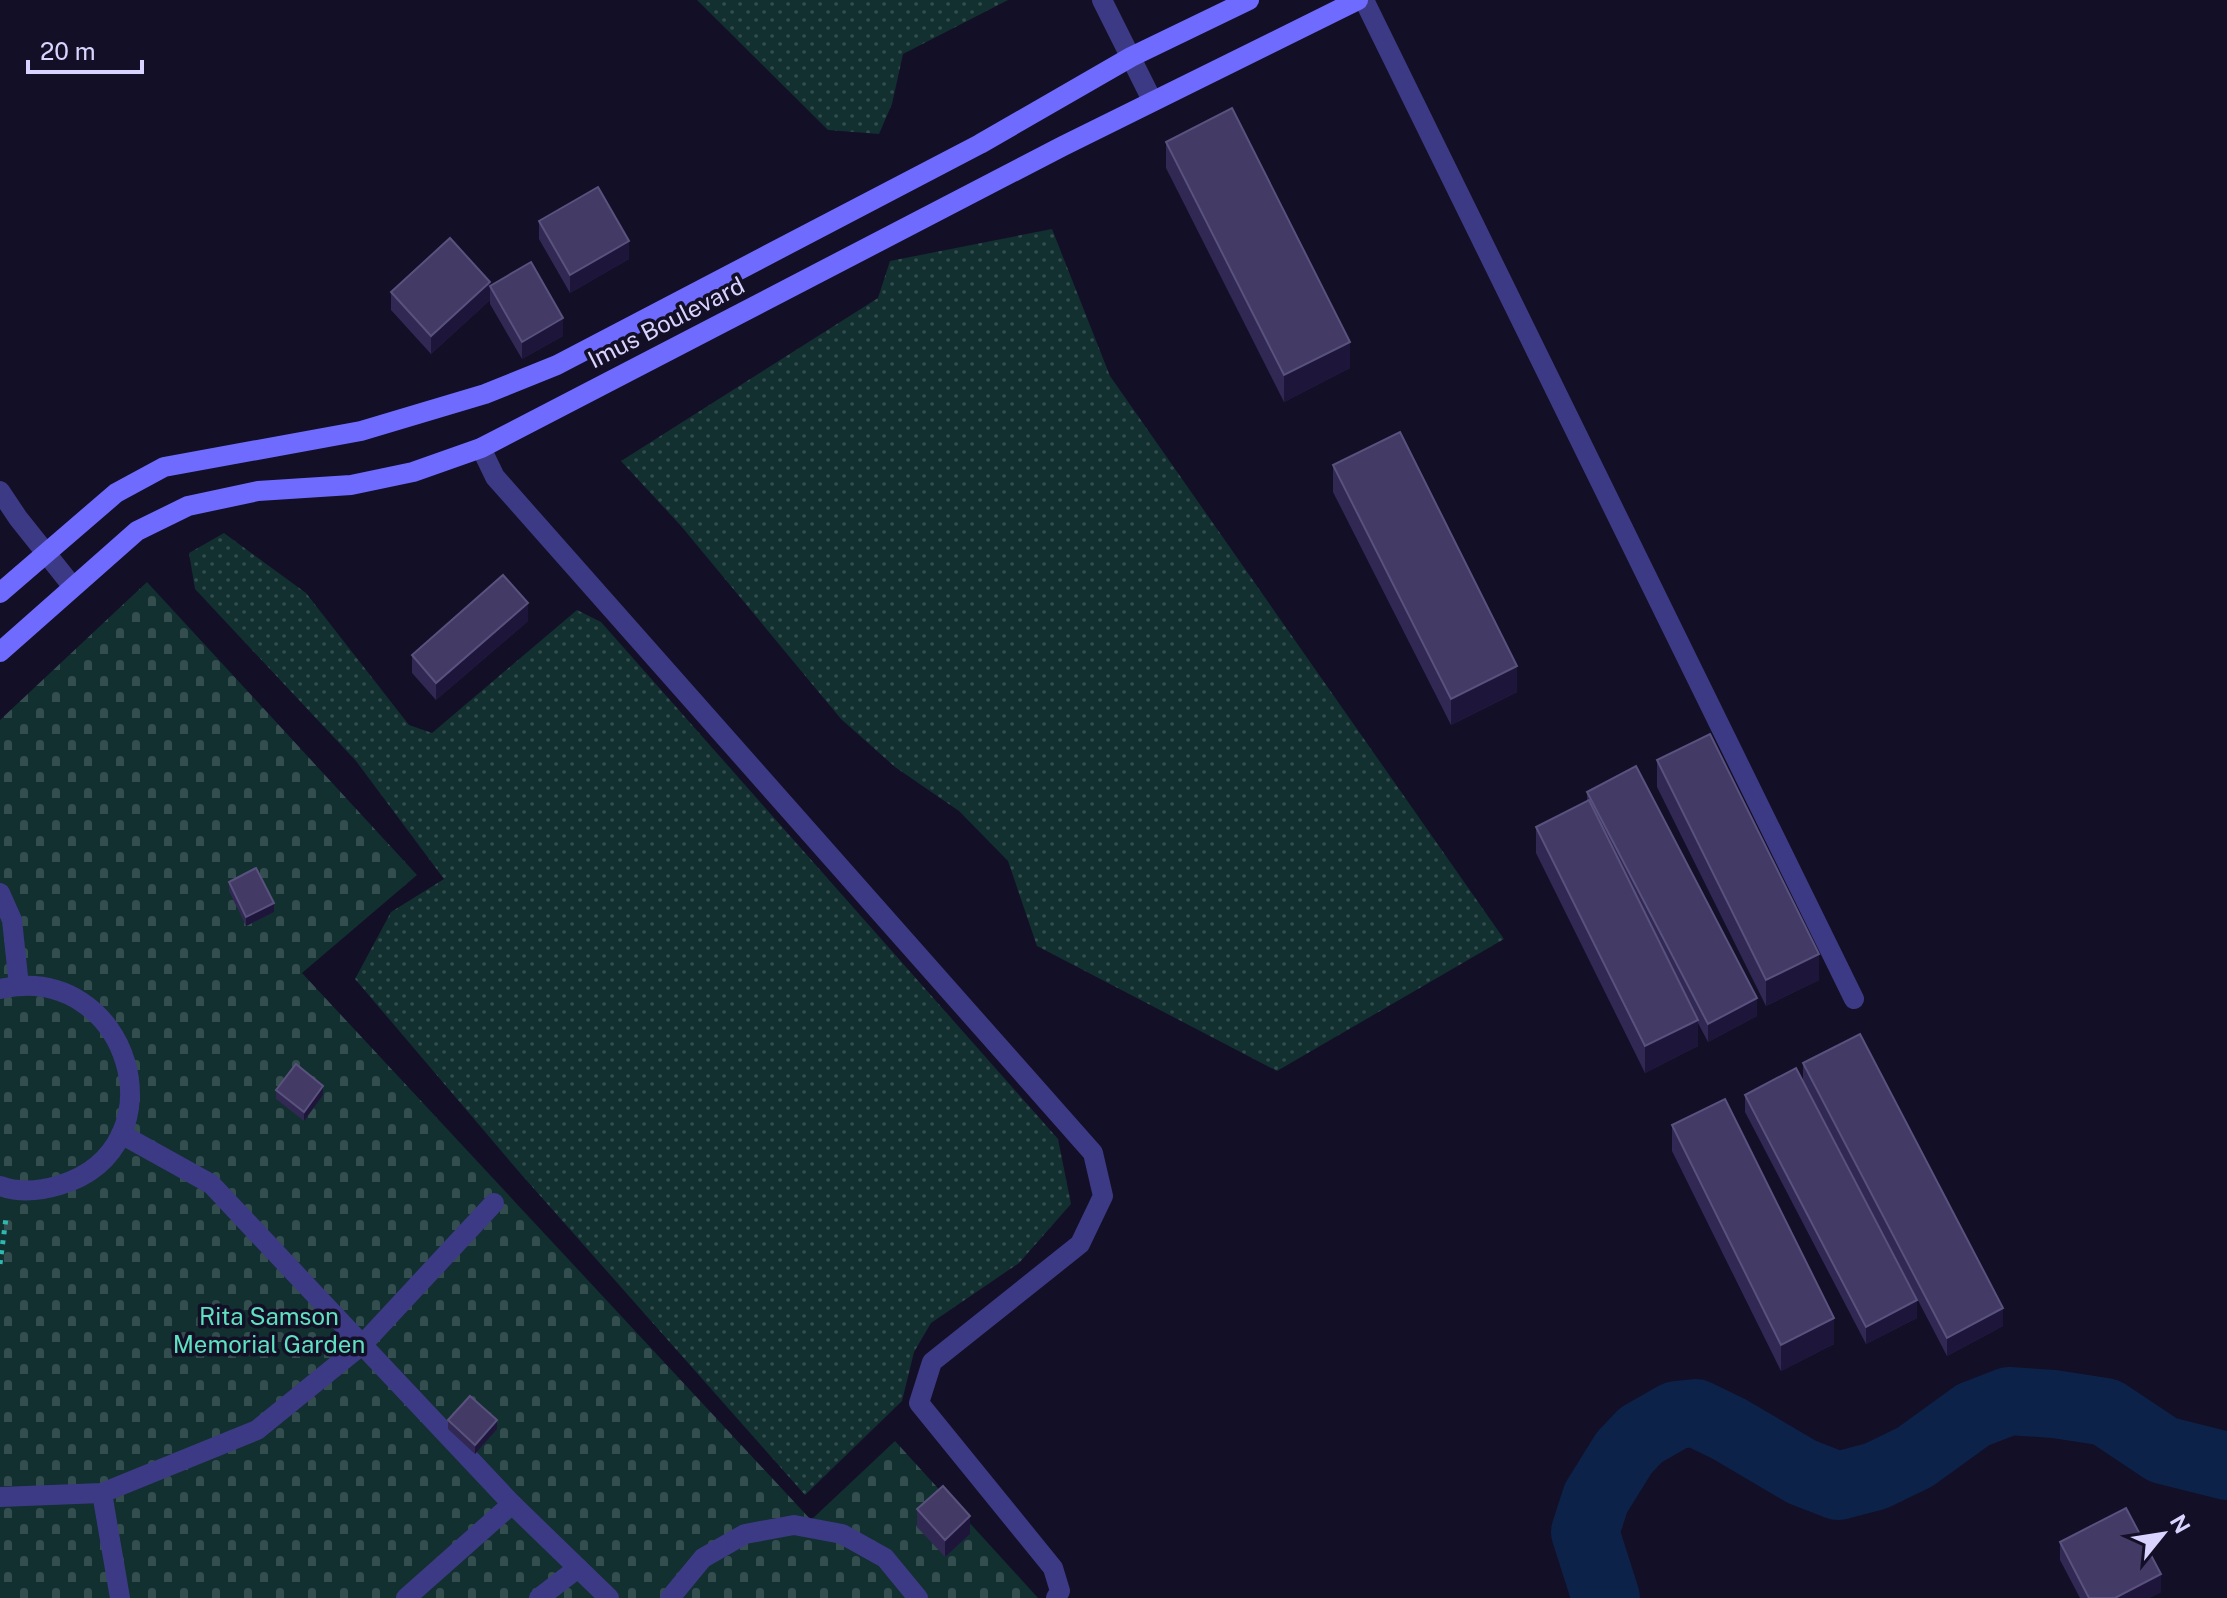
<svg xmlns="http://www.w3.org/2000/svg" width="2227" height="1598" viewBox="0 0 2227 1598" font-family="'Public Sans',sans-serif">
  <defs>
    <pattern id="grass-dots" width="8" height="8" patternUnits="userSpaceOnUse" patternTransform="scale(2)"><rect width="8" height="8" fill="#12302f"/><path d="M2 2h.1M6 6h.1" fill="none" stroke="#344d4e" stroke-width="1.8" stroke-linecap="round"/></pattern>
    <pattern id="cemetery-stones" width="16" height="16" patternUnits="userSpaceOnUse" patternTransform="scale(2)"><rect width="16" height="16" fill="#12302f"/><path d="M2 7V4a2 2 0 0 1 4 0v3zM10 15v-3a2 2 0 0 1 4 0v3z" fill="#344d4e"/></pattern>
  </defs>
  <rect width="100%" height="100%" fill="#130f26"/>
  <g fill="url(#grass-dots)">
    <path d="M 697,0 L 1008,0 L 903,54 L 892,104 L 879,134 L 828,130 Z"/>
    <path d="M 1052,229 L 1110,376 L 1504,939 L 1277,1071 L 1037,946 L 1008,861 L 959,811 L 895,767 L 841,719 L 681,526 L 621,461 L 878,298 L 890,261 Z"/>
    <path d="M 224,533 L 306,593 L 409,725 L 432,733 L 577,610 L 601,622 L 1058,1139 L 1071,1204 L 1019,1263 L 931,1323 L 914,1352 L 902,1401 L 805,1495 L 520,1173 L 355,979 L 391,912 L 444,879 L 356,761 L 195,589 L 189,553 Z"/>
  </g>
  <path fill="url(#cemetery-stones)" d="M 147,582 L 417,875 L 302,973 L 811,1520 L 895,1441 L 1038,1598 L 0,1598 L 0,720 Z"/>
  <g fill="none" stroke-linecap="round" stroke-linejoin="round">
    <path stroke="#0c2248" stroke-width="68" d="M 1606,1598 L 1585,1532 L 1596,1498 L 1624,1453 L 1641,1435 L 1676,1415 L 1696,1413 L 1729,1429 L 1802,1472 L 1838,1486 L 1876,1476 L 1915,1457 L 1973,1415 L 2009,1401 L 2054,1404 L 2106,1412 L 2163,1450 L 2227,1466"/>
    <path stroke="#2fb8b0" stroke-width="5" stroke-dasharray="4 6" stroke-linecap="butt" d="M 0,1264 L 6,1218"/>
    <g stroke="#3d3a85" stroke-width="20">
      <path d="M 1102,0 L 1152,100"/>
      <path d="M 1364,0 L 1854,999"/>
      <path d="M 481,448 L 495,477 L 1093,1153 L 1103,1196 L 1080,1244 L 932,1362 L 919,1403 L 1053,1568 L 1060,1591 L 1056,1598"/>
      <path d="M 0,893 L 12,920 L 19,986"/>
      <path d="M 0,989 C 130,960 184,1147 60,1185 C 40,1191 19,1193 0,1186"/>
      <path d="M 121,1134 L 211,1184 L 512,1504 L 609,1598"/>
      <path d="M 102,1493 L 120,1598"/>
      <path d="M 0,1497 L 102,1493 L 257,1430 L 363,1344 L 494,1203"/>
      <path d="M 406,1598 L 512,1504"/>
      <path d="M 539,1598 L 578,1568"/>
      <path d="M 670,1598 L 703,1558 L 745,1534 L 794,1525 L 842,1534 L 885,1558 L 918,1598"/>
    </g>
    <path stroke="#3d3a85" stroke-width="20" d="M 0,491 L 18,518 L 73,587"/>
    <g stroke="#6f6bff" stroke-width="20">
      <path d="M 0,593 L 116,493 L 164,467 L 361,431 L 485,394 L 557,365 L 980,144 L 1131,57 L 1249,0"/>
      <path d="M 0,652 L 137,531 L 188,506 L 258,491 L 351,485 L 413,472 L 481,448 L 1063,146 L 1358,0"/>
    </g>
  </g>
  <g fill="#312854">
    <path d="M 1166,142 L 1350,368 L 1284,402 L 1166,168 Z"/>
    <path d="M 539,221 L 629,259 L 570,293 L 539,239 Z"/>
    <path d="M 490,285 L 563,336 L 522,359 L 490,304 L 490,300 L 431,354 L 391,310 L 391,292 Z"/>
    <path d="M 1333,465 L 1517,692 L 1451,725 L 1333,492 Z"/>
    <path d="M 528,621 L 436,700 L 412,673 L 412,655 Z"/>
    <path d="M 1657,760 L 1819,980 L 1766,1006 L 1657,787 Z"/>
    <path d="M 1587,792 L 1757,1016 L 1708,1042 L 1698,1023 L 1698,1046 L 1645,1073 L 1536,853 L 1536,827 L 1587,801 Z"/>
    <path d="M 229,882 L 274,912 L 246,926 L 229,891 Z"/>
    <path d="M 1803,1063 L 2003,1326 L 1947,1356 L 1803,1080 Z"/>
    <path d="M 276,1090 L 323,1095 L 304,1121 L 276,1099 Z"/>
    <path d="M 1745,1095 L 1917,1318 L 1866,1344 L 1745,1112 Z"/>
    <path d="M 1672,1125 L 1834,1344 L 1781,1371 L 1672,1151 Z"/>
    <path d="M 448,1420 L 497,1429 L 475,1454 L 448,1429 Z"/>
    <path d="M 917,1509 L 970,1534 L 945,1557 L 917,1527 Z"/>
    <path d="M 2060,1542 L 2161,1592 L 2149,1598 L 2080,1598 L 2060,1560 Z"/>
  </g>
  <g fill="#1d163a">
    <path d="M 629,241 L 629,259 L 570,293 L 570,275 Z"/>
    <path d="M 490,282 L 490,300 L 431,354 L 431,336 Z"/>
    <path d="M 563,318 L 563,336 L 522,359 L 522,342 Z"/>
    <path d="M 1350,342 L 1350,368 L 1284,402 L 1284,375 Z"/>
    <path d="M 528,603 L 528,621 L 436,700 L 436,683 Z"/>
    <path d="M 1517,666 L 1517,692 L 1451,725 L 1451,699 Z"/>
    <path d="M 274,903 L 274,912 L 246,926 L 246,917 Z"/>
    <path d="M 1819,954 L 1819,980 L 1766,1006 L 1766,980 Z"/>
    <path d="M 1757,998 L 1757,1016 L 1708,1042 L 1708,1024 Z"/>
    <path d="M 1698,1020 L 1698,1046 L 1645,1073 L 1645,1046 Z"/>
    <path d="M 323,1086 L 323,1095 L 304,1121 L 304,1112 Z"/>
    <path d="M 1917,1300 L 1917,1318 L 1866,1344 L 1866,1327 Z"/>
    <path d="M 2003,1308 L 2003,1326 L 1947,1356 L 1947,1338 Z"/>
    <path d="M 1834,1318 L 1834,1344 L 1781,1371 L 1781,1345 Z"/>
    <path d="M 497,1420 L 497,1429 L 475,1454 L 475,1445 Z"/>
    <path d="M 970,1516 L 970,1534 L 945,1557 L 945,1540 Z"/>
    <path d="M 2161,1574 L 2161,1592 L 2149,1598 L 2115,1598 Z"/>
  </g>
  <g fill="#433a66" stroke="#5a527e" stroke-width="2">
    <path d="M 1232,108 L 1350,342 L 1284,375 L 1166,142 Z"/>
    <path d="M 598,187 L 629,241 L 570,275 L 539,221 Z"/>
    <path d="M 450,238 L 490,282 L 431,336 L 391,292 Z"/>
    <path d="M 531,262 L 563,318 L 522,342 L 490,286 Z"/>
    <path d="M 1400,432 L 1517,666 L 1451,699 L 1333,465 Z"/>
    <path d="M 503,575 L 528,603 L 436,683 L 412,655 Z"/>
    <path d="M 1710,734 L 1819,954 L 1766,980 L 1657,760 Z"/>
    <path d="M 1636,766 L 1757,998 L 1708,1024 L 1587,792 Z"/>
    <path d="M 1589,800 L 1698,1020 L 1645,1046 L 1536,827 Z"/>
    <path d="M 256,868 L 274,903 L 246,917 L 229,882 Z"/>
    <path d="M 1860,1034 L 2003,1308 L 1947,1338 L 1803,1063 Z"/>
    <path d="M 296,1064 L 323,1086 L 304,1112 L 276,1090 Z"/>
    <path d="M 1796,1068 L 1917,1300 L 1866,1327 L 1745,1095 Z"/>
    <path d="M 1725,1099 L 1834,1318 L 1781,1345 L 1672,1125 Z"/>
    <path d="M 470,1396 L 497,1420 L 475,1445 L 448,1420 Z"/>
    <path d="M 943,1486 L 970,1516 L 945,1540 L 917,1509 Z"/>
    <path d="M 2126,1508 L 2161,1574 L 2115,1598 L 2089,1598 L 2060,1542 Z"/>
  </g>
  <g text-anchor="middle" dominant-baseline="central" stroke-width="7" stroke-linejoin="round" paint-order="stroke">
    <g font-size="24" fill="#d9d4ff" stroke="#130f26">
      <text transform="translate(666 322) rotate(-27)">Imus Boulevard</text>
    </g>
    <g font-size="24" fill="#5fe0c0" stroke="#130f26">
      <text x="269" y="1316">Rita Samson<tspan x="269" dy="28">Memorial Garden</tspan></text>
    </g>
  </g>
  <g transform="translate(2163 1534) rotate(60)" stroke="#130f26" stroke-width="6" paint-order="stroke">
  <path d="M0-6L14 30L0 20L-14 30Z" fill="#d9d4ff"/>
  <text y="-12" font-size="22" font-weight="bold" text-anchor="middle" fill="#d9d4ff">N</text>
  </g>
  <path d="M28 60v12h114v-12" fill="none" stroke="#d9d4ff" stroke-width="4"/>
  <text x="40" y="60" font-size="24" fill="#d9d4ff" stroke="#130f26" stroke-width="6" paint-order="stroke">20 m</text>
</svg>
